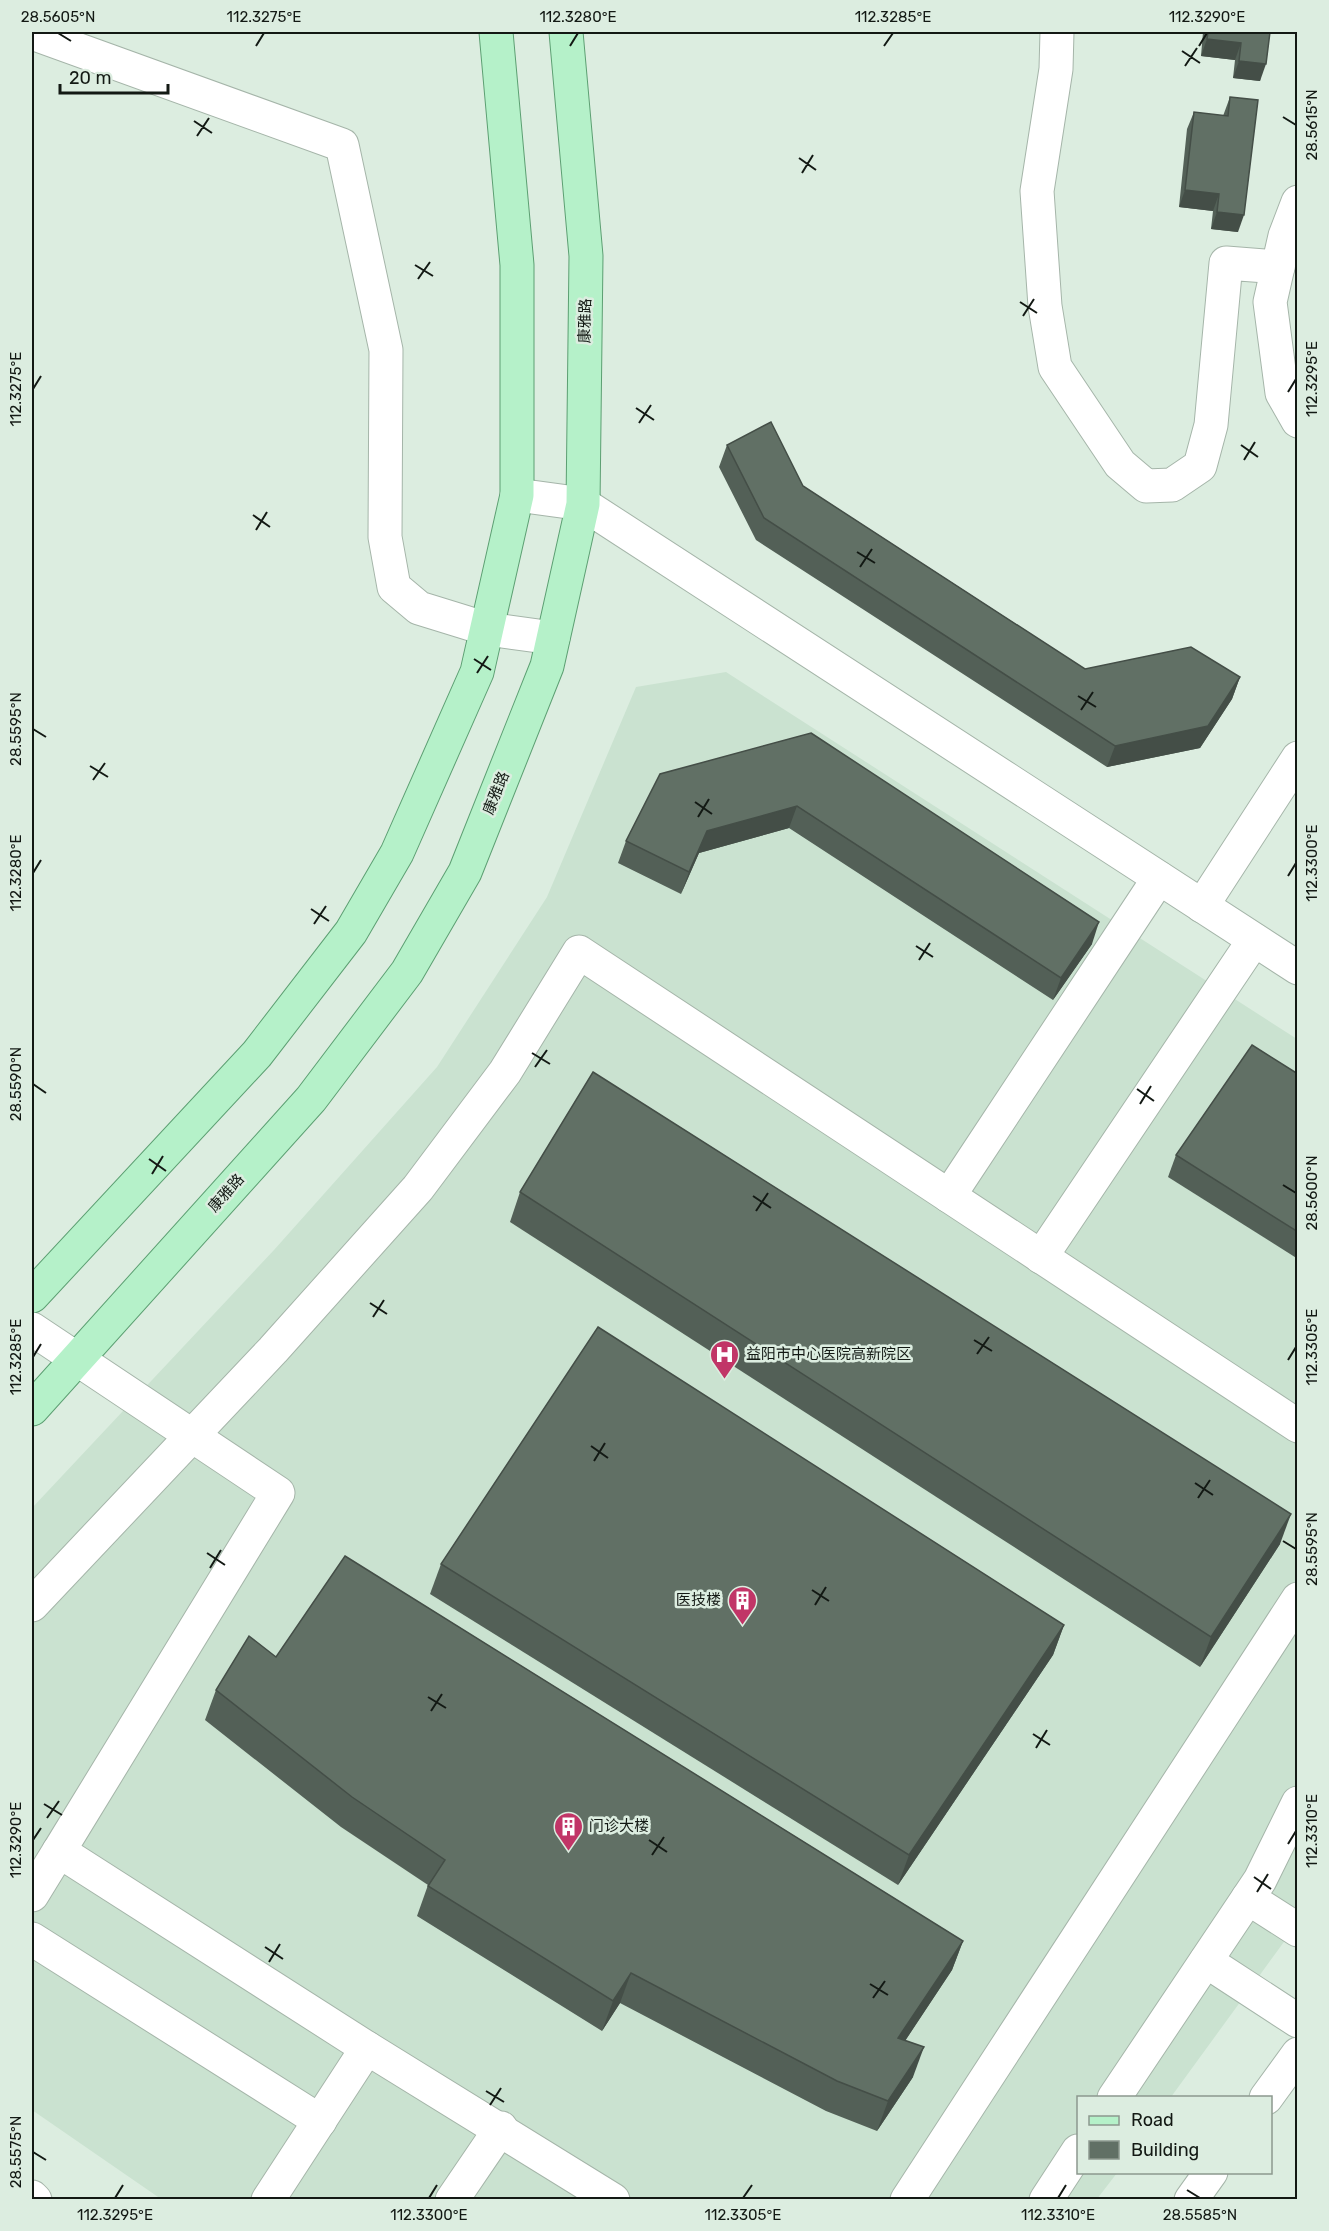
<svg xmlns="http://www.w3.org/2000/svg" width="1329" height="2231" viewBox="0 0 1329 2231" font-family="Rubik,'Noto Sans SC',sans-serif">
  <rect width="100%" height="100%" fill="#dcede0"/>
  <path fill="#cae2d0" d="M 726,672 L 1297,1039 L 1297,1924 L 1171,2097 L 1078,2098 L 1078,2172 L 1117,2173 L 1097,2199 L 161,2199 L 32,2110 L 32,1508 L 274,1250 L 437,1067 L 547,897 L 636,687 Z"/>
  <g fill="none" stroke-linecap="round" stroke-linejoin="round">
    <defs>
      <g id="minor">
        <path d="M 1057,32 L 1056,69 L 1037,191 L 1045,306 L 1055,367 L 1120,464 L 1146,486 L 1172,485 L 1200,466 L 1211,425 L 1226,263 L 1278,267"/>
        <path d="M 32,33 L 342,145 L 386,350 L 385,537 L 394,587 L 419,608 L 487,629 L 553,638"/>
        <path d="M 1298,202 L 1285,236 L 1270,302 L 1282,393 L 1298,421"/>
        <path d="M 517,495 L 583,504 L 1298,968"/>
        <path d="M 1202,906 L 1298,758"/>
        <path d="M 949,1196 L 1159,878"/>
        <path d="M 1041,1257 L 1254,940"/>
        <path d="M 32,1329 L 278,1493 L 59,1851"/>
        <path d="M 32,1605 L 273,1350 L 418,1188 L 505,1072 L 579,952 L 1298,1426"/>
        <path d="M 32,1895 L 59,1851 L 367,2048 L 613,2200"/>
        <path d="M 1248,1898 L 1298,1930"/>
        <path d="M 32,1939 L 320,2121"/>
        <path d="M 1206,1961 L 1298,2021"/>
        <path d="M 1114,2098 L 1260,1880 L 1298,1803"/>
        <path d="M 1266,2098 L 1298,2054"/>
        <path d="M 32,2197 L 35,2200"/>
        <path d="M 268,2200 L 367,2048"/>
        <path d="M 452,2200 L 501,2128"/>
        <path d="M 907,2200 L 1298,1599"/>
        <path d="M 1046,2200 L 1078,2151"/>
        <path d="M 1191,2200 L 1211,2172"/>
      </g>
      <g id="major">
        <path d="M 32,1296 L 257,1054 L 351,932 L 397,853 L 477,672 L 517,495 L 517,265 L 496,32"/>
        <path d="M 32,1409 L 311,1099 L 407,972 L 465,872 L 547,666 L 583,504 L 586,256 L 566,32"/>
      </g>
    </defs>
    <use href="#minor" stroke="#a5b5a9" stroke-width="35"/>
    <use href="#major" stroke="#5c9f72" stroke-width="35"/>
    <use href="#minor" stroke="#fff" stroke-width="33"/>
    <use href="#major" stroke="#b5f1c9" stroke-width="33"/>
  </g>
  <g fill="#536057">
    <path d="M 1203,32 L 1270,32 L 1260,81 L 1233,78 L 1235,60 L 1201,56 Z"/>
    <path d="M 1230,97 L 1238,232 L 1211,229 L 1213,211 L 1179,207 L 1187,129 L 1194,112 L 1223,116 Z"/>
    <path d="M 727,445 L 803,486 L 1085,669 L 1240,677 L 1232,699 L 1200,748 L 1107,767 L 756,540 L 719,467 Z"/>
    <path d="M 811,733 L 1092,944 L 1053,1000 L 789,828 L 699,853 L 681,894 L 618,863 L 626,841 Z"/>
    <path d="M 1298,1074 L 1298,1259 L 1168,1177 L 1176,1155 Z"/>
    <path d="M 520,1192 L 1280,1544 L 1200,1667 L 510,1222 Z"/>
    <path d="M 441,1564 L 1064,1625 L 1053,1655 L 898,1885 L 430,1594 Z"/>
    <path d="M 276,1657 L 963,1941 L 952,1970 L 905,2041 L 913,2077 L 877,2131 L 826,2111 L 620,2003 L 602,2031 L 417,1916 L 428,1885 L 341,1827 L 205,1720 L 216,1690 Z"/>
  </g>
  <g fill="#444e47">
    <path d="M 1207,39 L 1241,43 L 1235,60 L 1201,56 Z"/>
    <path d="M 1239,61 L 1266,64 L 1260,81 L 1233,78 Z"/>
    <path d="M 1185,190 L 1219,194 L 1213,211 L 1179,207 Z"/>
    <path d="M 1217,212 L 1244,215 L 1238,232 L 1211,229 Z"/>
    <path d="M 1240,677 L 1232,699 L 1200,748 L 1107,767 L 1115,746 Z"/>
    <path d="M 797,806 L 789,828 L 699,853 L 681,894 L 689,872 L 707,831 Z"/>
    <path d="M 1099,922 L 1092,944 L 1053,1000 L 1061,978 Z"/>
    <path d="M 1291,1514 L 1280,1544 L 1200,1667 L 1211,1637 Z"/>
    <path d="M 1064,1625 L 1053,1655 L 898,1885 L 909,1855 Z"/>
    <path d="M 963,1941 L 952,1970 L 887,2068 L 898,2038 Z"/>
    <path d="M 631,1973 L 620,2003 L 602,2031 L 613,2001 Z"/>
    <path d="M 924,2047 L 913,2077 L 877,2131 L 888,2101 Z"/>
  </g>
  <g fill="#617065" stroke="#444e47" stroke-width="1.5">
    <path d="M 1208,32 L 1270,32 L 1266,64 L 1239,61 L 1241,43 L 1207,39 Z"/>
    <path d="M 1230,97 L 1258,100 L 1244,215 L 1217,212 L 1219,194 L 1185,190 L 1194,112 L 1228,116 Z"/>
    <path d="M 771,422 L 803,486 L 1085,669 L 1191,647 L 1240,677 L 1208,726 L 1115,746 L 764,518 L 727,445 Z"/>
    <path d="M 811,733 L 1099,922 L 1061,978 L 797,806 L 707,831 L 689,872 L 626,841 L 660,774 Z"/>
    <path d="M 1252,1045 L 1298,1074 L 1298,1232 L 1176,1155 Z"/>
    <path d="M 593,1072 L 1291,1514 L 1211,1637 L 520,1192 Z"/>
    <path d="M 598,1327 L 1064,1625 L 909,1855 L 441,1564 Z"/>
    <path d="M 345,1556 L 963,1941 L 898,2038 L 924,2047 L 888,2101 L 837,2081 L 631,1973 L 613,2001 L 428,1886 L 445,1860 L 352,1797 L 216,1690 L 249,1636 L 276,1657 Z"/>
  </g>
  <path fill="none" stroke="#131914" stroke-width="2" d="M 58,33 L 71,41M 256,46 L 264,33M 570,46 L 578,33M 884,46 L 893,33M 1199,46 L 1207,33M 1182,51 L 1200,63M 1185,66 L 1197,48M 1283,117 L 1296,125M 194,121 L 212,133M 197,136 L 209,118M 799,158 L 816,170M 802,173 L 813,155M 415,265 L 433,276M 418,279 L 430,262M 1020,302 L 1037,313M 1023,316 L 1034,299M 33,389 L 41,376M 1288,392 L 1296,379M 636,408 L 654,420M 639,423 L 651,405M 1241,445 L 1258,457M 1244,460 L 1255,442M 253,515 L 270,527M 256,530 L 267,512M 857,552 L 875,563M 860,567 L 872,549M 474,659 L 491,670M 477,673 L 488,656M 1078,696 L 1096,707M 1081,710 L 1093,692M 33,729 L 46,737M 90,766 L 108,777M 93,780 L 105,763M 695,802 L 712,814M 698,817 L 709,799M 33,873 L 41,860M 1288,876 L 1296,863M 311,909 L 329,921M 314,924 L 326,906M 916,946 L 933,957M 919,960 L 930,943M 532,1053 L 550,1064M 535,1067 L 547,1050M 33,1084 L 46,1093M 1137,1089 L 1154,1101M 1140,1104 L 1151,1086M 149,1159 L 166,1171M 152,1174 L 163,1156M 1283,1185 L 1296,1193M 753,1196 L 771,1208M 756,1211 L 768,1193M 370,1303 L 387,1314M 373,1317 L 384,1300M 974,1340 L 992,1351M 977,1354 L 989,1337M 33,1357 L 41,1344M 1288,1360 L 1296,1347M 591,1446 L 608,1458M 594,1461 L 605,1443M 1195,1483 L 1213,1495M 1198,1498 L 1210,1480M 1283,1541 L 1296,1549M 207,1553 L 225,1565M 210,1568 L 221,1550M 812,1590 L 829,1601M 815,1605 L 826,1587M 428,1697 L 446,1708M 431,1711 L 442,1694M 1033,1734 L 1050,1745M 1036,1748 L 1047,1730M 44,1804 L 62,1815M 47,1818 L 59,1801M 33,1840 L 41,1828M 649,1840 L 667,1852M 1288,1844 L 1296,1831M 652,1855 L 664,1837M 1254,1877 L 1271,1889M 1257,1892 L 1268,1874M 265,1947 L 283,1959M 269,1962 L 280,1944M 870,1984 L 888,1995M 873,1998 L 885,1981M 486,2091 L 504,2102M 490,2105 L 501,2088M 33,2152 L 46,2160M 1187,2190 L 1200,2198M 115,2198 L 123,2185M 429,2198 L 437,2185M 743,2198 L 752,2185M 1058,2198 L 1066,2185"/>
  <defs>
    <symbol id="hospital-pin" viewBox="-11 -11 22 30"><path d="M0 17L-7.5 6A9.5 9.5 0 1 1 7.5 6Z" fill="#c13567" stroke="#dcede0"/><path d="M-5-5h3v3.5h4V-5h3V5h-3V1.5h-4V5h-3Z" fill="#fff"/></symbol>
    <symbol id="building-pin" viewBox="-11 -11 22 30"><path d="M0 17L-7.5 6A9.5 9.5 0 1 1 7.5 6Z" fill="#c13567" stroke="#dcede0"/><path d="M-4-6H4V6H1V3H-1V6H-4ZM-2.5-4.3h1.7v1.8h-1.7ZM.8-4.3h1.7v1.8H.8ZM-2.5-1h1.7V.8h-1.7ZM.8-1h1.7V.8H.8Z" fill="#fff"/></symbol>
  </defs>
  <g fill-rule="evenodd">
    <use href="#hospital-pin" x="708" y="1338" width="33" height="45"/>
    <use href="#building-pin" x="726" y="1584" width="33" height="45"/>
    <use href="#building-pin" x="552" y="1810" width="33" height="45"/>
  </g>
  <g text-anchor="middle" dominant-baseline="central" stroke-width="5" stroke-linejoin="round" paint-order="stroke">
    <g font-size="15" fill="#131914" stroke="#dcede0">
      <text transform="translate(585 321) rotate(-89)">康雅路</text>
      <text transform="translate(496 793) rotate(-68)">康雅路</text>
      <text transform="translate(226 1193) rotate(-48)">康雅路</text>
    </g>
    <g font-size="15" fill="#131914" stroke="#dcede0" text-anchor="start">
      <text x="746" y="1354">益阳市中心医院高新院区</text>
      <text x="721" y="1600" text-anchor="end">医技楼</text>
      <text x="589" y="1826">门诊大楼</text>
    </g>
  </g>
  <rect width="1329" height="2231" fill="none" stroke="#dcede0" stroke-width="66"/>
  <rect x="1077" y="2096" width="195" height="78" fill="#dcede0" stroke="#8c988e" stroke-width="1.5"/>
  <rect x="1089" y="2116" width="30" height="9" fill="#b5f1c9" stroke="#8c988e" stroke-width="1.5"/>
  <text x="1131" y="2126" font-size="18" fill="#131914">Road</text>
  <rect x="1089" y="2141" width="30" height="18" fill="#617065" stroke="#8c988e" stroke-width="1.5"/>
  <text x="1131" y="2156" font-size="18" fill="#131914">Building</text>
  <path d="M60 84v9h108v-9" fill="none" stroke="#131914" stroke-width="3"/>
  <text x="69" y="84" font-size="18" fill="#131914" stroke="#dcede0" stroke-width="4.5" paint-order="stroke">20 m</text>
  <rect x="33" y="33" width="1263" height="2165" fill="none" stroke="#131914" stroke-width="2"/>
  <g font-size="15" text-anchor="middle" fill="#131914">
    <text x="58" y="22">28.5605°N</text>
    <text x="264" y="22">112.3275°E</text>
    <text x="578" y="22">112.3280°E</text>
    <text x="893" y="22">112.3285°E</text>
    <text x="1207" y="22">112.3290°E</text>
    <text transform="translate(1312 125) rotate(-90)" y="5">28.5615°N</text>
    <text transform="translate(1312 379) rotate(-90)" y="5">112.3295°E</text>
    <text transform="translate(16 389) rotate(-90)" y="5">112.3275°E</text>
    <text transform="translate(16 729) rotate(-90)" y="5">28.5595°N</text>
    <text transform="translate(1312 863) rotate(-90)" y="5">112.3300°E</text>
    <text transform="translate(16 873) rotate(-90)" y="5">112.3280°E</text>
    <text transform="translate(16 1084) rotate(-90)" y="5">28.5590°N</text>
    <text transform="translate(1312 1193) rotate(-90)" y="5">28.5600°N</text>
    <text transform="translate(1312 1347) rotate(-90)" y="5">112.3305°E</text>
    <text transform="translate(16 1357) rotate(-90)" y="5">112.3285°E</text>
    <text transform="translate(1312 1549) rotate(-90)" y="5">28.5595°N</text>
    <text transform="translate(1312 1831) rotate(-90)" y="5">112.3310°E</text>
    <text transform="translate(16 1840) rotate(-90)" y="5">112.3290°E</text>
    <text transform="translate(16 2152) rotate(-90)" y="5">28.5575°N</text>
    <text x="115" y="2220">112.3295°E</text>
    <text x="429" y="2220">112.3300°E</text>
    <text x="743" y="2220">112.3305°E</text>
    <text x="1058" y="2220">112.3310°E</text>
    <text x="1200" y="2220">28.5585°N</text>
  </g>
</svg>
